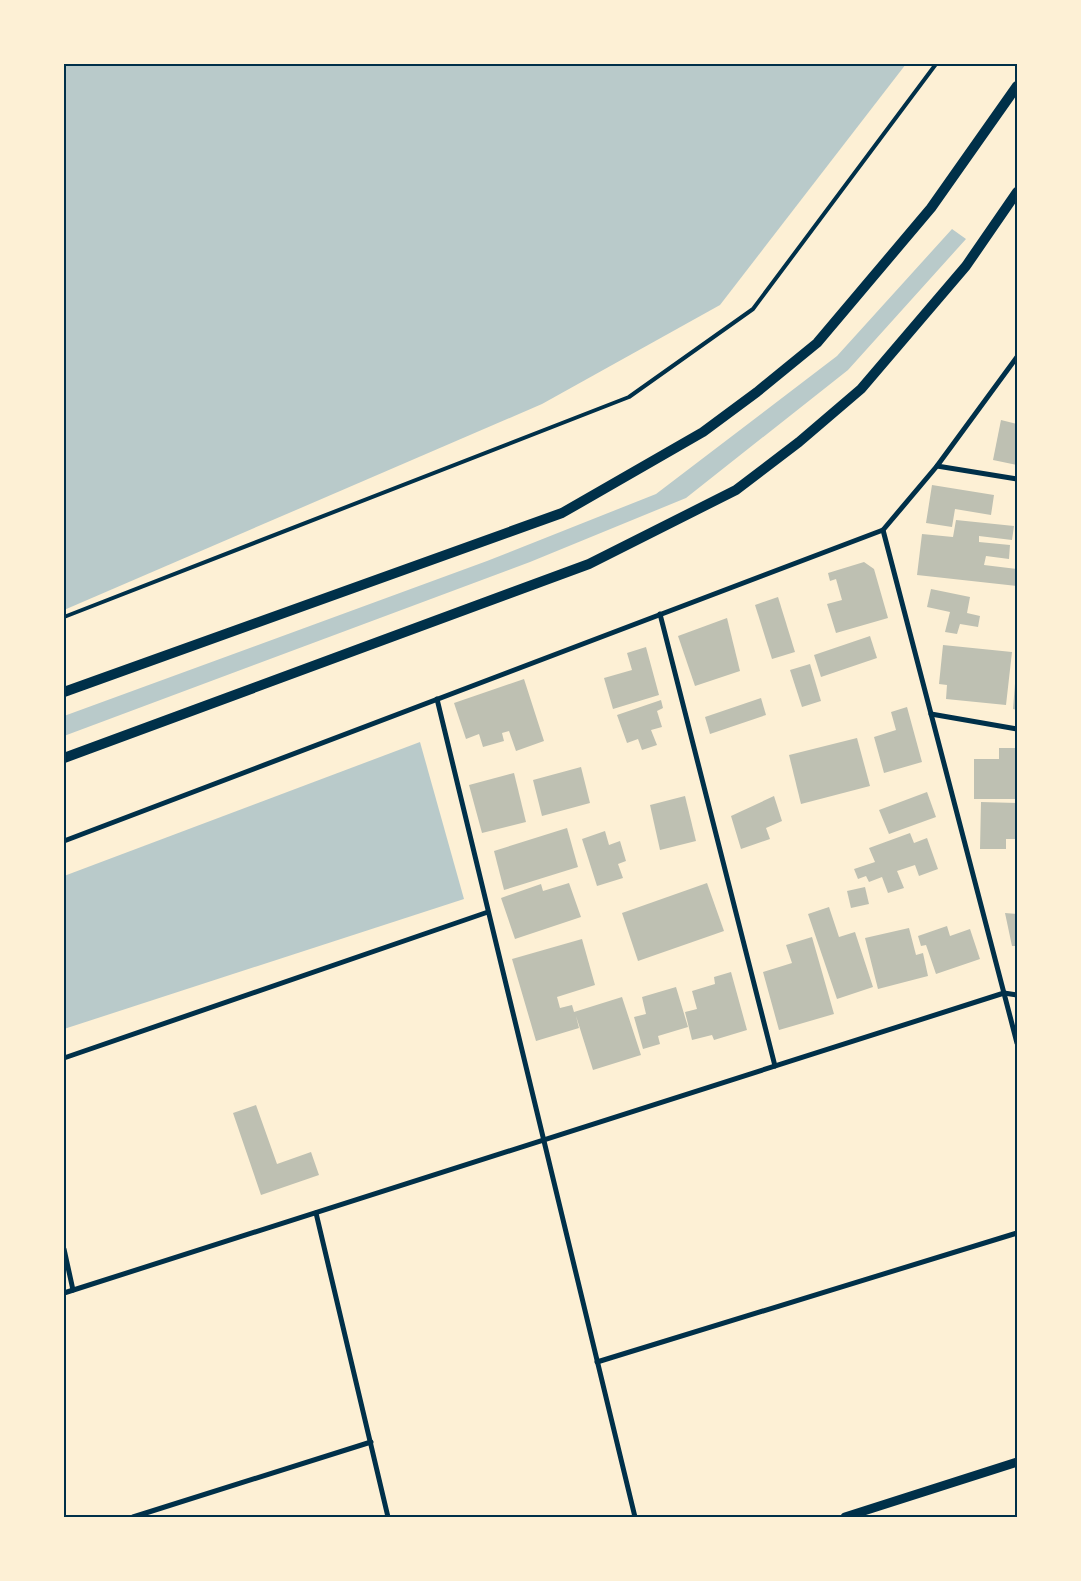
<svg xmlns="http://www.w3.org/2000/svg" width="1081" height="1581" viewBox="0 0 1081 1581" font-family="Signika,sans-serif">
  <rect width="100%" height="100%" fill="#fdf0d5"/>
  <g fill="#b9caca">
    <path d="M 64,64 L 906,64 L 720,305 L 542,404 L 64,610 Z"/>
    <path d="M 952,229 L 966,239 L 848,370 L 686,498 L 530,562 L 64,736 L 64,716 L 487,561 L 656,494 L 837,356 Z"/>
    <path d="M 420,742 L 464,899 L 64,1029 L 64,876 Z"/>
  </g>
  <g fill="#bec0b2">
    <path d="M 1001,420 L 1017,424 L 1017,465 L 993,460 Z"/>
    <path d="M 932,485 L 994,495 L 991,515 L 955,509 L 952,527 L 926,523 Z"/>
    <path d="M 956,520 L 1014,526 L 1012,540 L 979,536 L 979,542 L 1010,545 L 1009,559 L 986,556 L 984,565 L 1017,569 L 1017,586 L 917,575 L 922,534 L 953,537 Z"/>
    <path d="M 864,562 L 874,569 L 888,618 L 836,633 L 827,604 L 842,600 L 836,579 L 830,581 L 828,573 Z"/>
    <path d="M 931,589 L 970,597 L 967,613 L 980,616 L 978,627 L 960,624 L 957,634 L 945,632 L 950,612 L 927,607 Z"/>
    <path d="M 778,597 L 795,652 L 772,659 L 755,605 Z"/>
    <path d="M 727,618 L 740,671 L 695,686 L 678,636 Z"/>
    <path d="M 870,636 L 877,658 L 821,677 L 814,655 Z"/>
    <path d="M 943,645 L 1012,652 L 1006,705 L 946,699 L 947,685 L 939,684 Z"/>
    <path d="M 646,647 L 659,695 L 613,709 L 604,678 L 632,670 L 627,653 Z"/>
    <path d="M 810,664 L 821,701 L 802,707 L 790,670 Z"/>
    <path d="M 1016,671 L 1017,671 L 1017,710 L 1013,709 Z"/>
    <path d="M 524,679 L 544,741 L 516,751 L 509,731 L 502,733 L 504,741 L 483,747 L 479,734 L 466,739 L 454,703 Z"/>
    <path d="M 761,698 L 766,715 L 710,734 L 705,717 Z"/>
    <path d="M 661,700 L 663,708 L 657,711 L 662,727 L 651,730 L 657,745 L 642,750 L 638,739 L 627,743 L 617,715 Z"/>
    <path d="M 907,707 L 922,762 L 884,773 L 874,737 L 896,730 L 891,712 Z"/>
    <path d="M 857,738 L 870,786 L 801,804 L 789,755 Z"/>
    <path d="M 999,748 L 1017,748 L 1017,799 L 974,799 L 974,759 L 999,759 Z"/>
    <path d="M 581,767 L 590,803 L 542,816 L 533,780 Z"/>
    <path d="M 514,773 L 526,822 L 482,833 L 469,785 Z"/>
    <path d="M 927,792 L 936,817 L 889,834 L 879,810 Z"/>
    <path d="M 685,796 L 696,841 L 660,850 L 650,805 Z"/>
    <path d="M 774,796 L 782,821 L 766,828 L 770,839 L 741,849 L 731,816 Z"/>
    <path d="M 981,802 L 1017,803 L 1017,839 L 1006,839 L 1006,849 L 980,849 Z"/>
    <path d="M 567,828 L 578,867 L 504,890 L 494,851 Z"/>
    <path d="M 605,831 L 609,845 L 620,841 L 626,861 L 618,864 L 623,878 L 597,886 L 582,839 Z"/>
    <path d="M 910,833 L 914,843 L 927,838 L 938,869 L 919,876 L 915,865 L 897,871 L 904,888 L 888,893 L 882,877 L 869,882 L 866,876 L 858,879 L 854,869 L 875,862 L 869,848 Z"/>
    <path d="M 569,883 L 581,917 L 515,939 L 501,898 L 541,884 L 543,891 Z"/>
    <path d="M 707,883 L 724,931 L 638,961 L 622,913 Z"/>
    <path d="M 865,887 L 869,904 L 851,908 L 847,891 Z"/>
    <path d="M 829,907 L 839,937 L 855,932 L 873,987 L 837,999 L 808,914 Z"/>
    <path d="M 1005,913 L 1017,914 L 1017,946 L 1012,946 Z"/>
    <path d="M 947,926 L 950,936 L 970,929 L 980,959 L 936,974 L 926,945 L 921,946 L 918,936 Z"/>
    <path d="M 909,928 L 916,955 L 923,953 L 928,976 L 878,989 L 865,938 Z"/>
    <path d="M 812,937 L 834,1014 L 779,1030 L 763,972 L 792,963 L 786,945 Z"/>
    <path d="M 582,939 L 595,985 L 557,997 L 560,1008 L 572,1005 L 574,1012 L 622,997 L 641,1055 L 593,1070 L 576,1016 L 579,1028 L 536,1041 L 512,959 Z"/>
    <path d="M 731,972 L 747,1030 L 714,1040 L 712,1035 L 692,1040 L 685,1012 L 697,1009 L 692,991 L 715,984 L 714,977 Z"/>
    <path d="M 676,987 L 688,1027 L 658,1036 L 660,1044 L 643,1049 L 634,1017 L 646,1014 L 642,997 Z"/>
    <path d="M 256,1105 L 277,1164 L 311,1152 L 319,1175 L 261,1195 L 233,1113 Z"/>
  </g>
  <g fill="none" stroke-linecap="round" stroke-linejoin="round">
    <path stroke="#003049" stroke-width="4" d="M 64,617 L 629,397 L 753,309 L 936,64"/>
    <g stroke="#003049" stroke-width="5">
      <path d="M 937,466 L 1017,479"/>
      <path d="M 883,530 L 1017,1043"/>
      <path d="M 660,614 L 775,1066"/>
      <path d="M 437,699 L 635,1517"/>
      <path d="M 931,714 L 1017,729"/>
      <path d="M 64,841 L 883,530 L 937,466 L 1017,357"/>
      <path d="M 64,1058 L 488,912"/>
      <path d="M 316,1213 L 388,1517"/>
      <path d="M 64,1249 L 73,1290"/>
      <path d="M 64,1293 L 1004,993 L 1017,995"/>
      <path d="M 597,1362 L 1017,1233"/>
      <path d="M 133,1517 L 371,1442"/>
    </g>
    <path stroke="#003049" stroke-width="9" d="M 845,1517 L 1017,1462"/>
    <g stroke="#003049" stroke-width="10">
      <path d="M 64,692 L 562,513 L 703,432 L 757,392 L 817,343 L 931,208 L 1017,86"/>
      <path d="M 64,758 L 589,564 L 736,490 L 799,442 L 861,389 L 966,266 L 1017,192"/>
    </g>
  </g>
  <rect width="1081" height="1581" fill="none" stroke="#fdf0d5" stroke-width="130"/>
  <rect x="65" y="65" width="951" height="1451" fill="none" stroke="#003049" stroke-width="2"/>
</svg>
